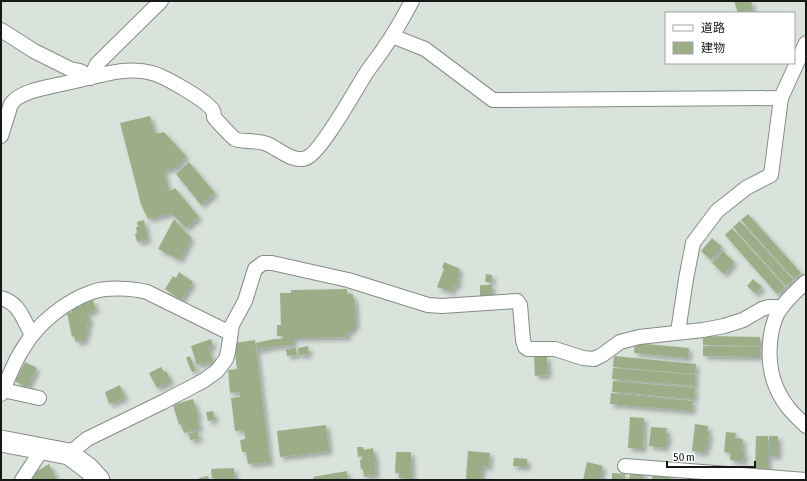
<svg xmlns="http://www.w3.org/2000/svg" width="807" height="481" viewBox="0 0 807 481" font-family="'Asap Condensed','Noto Sans JP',sans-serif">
  <defs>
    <filter id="shadow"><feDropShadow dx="3.5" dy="3.5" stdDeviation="2" flood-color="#0004"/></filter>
  </defs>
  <rect width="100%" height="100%" fill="#dae2dc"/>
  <g fill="#9bae87" filter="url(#shadow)">
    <path d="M 734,1 L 751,1 L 753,9 L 738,13 Z"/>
    <path d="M 150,116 L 155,134 L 164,132 L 186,156 L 176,168 L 164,170 L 167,184 L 170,191 L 175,188 L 199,217 L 186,228 L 171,213 L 148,219 L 141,204 L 120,123 Z"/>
    <path d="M 189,162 L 215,193 L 201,205 L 176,174 Z"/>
    <path d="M 748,214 L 801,273 L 794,279 L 741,220 Z"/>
    <path d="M 174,219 L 191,238 L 180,260 L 158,249 Z"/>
    <path d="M 144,220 L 148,240 L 137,242 L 135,234 L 137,233 L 136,227 L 138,227 L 137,222 Z"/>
    <path d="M 740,221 L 793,280 L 786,286 L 733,227 Z"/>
    <path d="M 732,228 L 785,287 L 777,294 L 725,235 Z"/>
    <path d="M 712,238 L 722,247 L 711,260 L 701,251 Z"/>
    <path d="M 723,251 L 734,262 L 724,274 L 712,263 Z"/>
    <path d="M 444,262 L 460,269 L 457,279 L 459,280 L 457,286 L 454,285 L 452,292 L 437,287 L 444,269 L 442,268 Z"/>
    <path d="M 179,272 L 193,282 L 181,300 L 165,289 L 173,276 L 176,278 Z"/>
    <path d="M 486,274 L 492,275 L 492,282 L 485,282 Z"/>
    <path d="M 753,279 L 762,287 L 756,294 L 747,286 Z"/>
    <path d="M 480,285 L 492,285 L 492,295 L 480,296 Z"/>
    <path d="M 347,289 L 347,294 L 353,294 L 353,299 L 355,299 L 356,326 L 353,326 L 353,331 L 347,331 L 348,337 L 293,338 L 293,345 L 274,346 L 257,350 L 256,343 L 274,339 L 283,339 L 283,336 L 277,336 L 277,325 L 281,325 L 280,293 L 291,293 L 291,290 Z"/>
    <path d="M 93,300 L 96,310 L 85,313 L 85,314 L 88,314 L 90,324 L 87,325 L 88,332 L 85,333 L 86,338 L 84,338 L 84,341 L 76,342 L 74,336 L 72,337 L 67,313 L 72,312 L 71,309 L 75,309 L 75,307 L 81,306 L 80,303 Z"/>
    <path d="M 703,336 L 760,337 L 760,346 L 703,345 Z"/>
    <path d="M 211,339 L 213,346 L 208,348 L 213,361 L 197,365 L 191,346 Z"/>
    <path d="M 255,340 L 270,462 L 248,464 L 246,452 L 242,452 L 240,440 L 245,439 L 244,430 L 235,431 L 231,398 L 240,397 L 240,392 L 230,393 L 228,370 L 237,369 L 234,343 Z"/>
    <path d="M 635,343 L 689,348 L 688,358 L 634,353 Z"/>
    <path d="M 308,346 L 309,354 L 299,355 L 298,348 Z"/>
    <path d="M 703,346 L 760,347 L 760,357 L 703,356 Z"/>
    <path d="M 296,348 L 297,355 L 287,356 L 286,349 Z"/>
    <path d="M 190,356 L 196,371 L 192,372 L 186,358 Z"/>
    <path d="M 547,356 L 548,375 L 535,376 L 534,357 Z"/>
    <path d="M 614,356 L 696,364 L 695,374 L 613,367 Z"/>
    <path d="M 25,362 L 37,368 L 27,388 L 15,381 Z"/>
    <path d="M 161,367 L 164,372 L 166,371 L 171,381 L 157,388 L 149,373 Z"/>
    <path d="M 613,368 L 695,375 L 695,386 L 612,379 Z"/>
    <path d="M 613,381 L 695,388 L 694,399 L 612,392 Z"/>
    <path d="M 120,385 L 125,398 L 109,404 L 105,392 Z"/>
    <path d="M 611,393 L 693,401 L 692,411 L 610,404 Z"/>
    <path d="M 193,399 L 199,417 L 196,417 L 200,428 L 184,433 L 181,424 L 179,425 L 173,405 Z"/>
    <path d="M 213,411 L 215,420 L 208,421 L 206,412 Z"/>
    <path d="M 630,417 L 644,418 L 643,449 L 628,448 Z"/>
    <path d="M 695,424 L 708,426 L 707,432 L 709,432 L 708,445 L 706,445 L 705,453 L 692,451 Z"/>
    <path d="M 326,425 L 329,451 L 280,457 L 277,431 Z"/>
    <path d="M 651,427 L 667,428 L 666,433 L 668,434 L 667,443 L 666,443 L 665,448 L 649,446 Z"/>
    <path d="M 198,432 L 199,439 L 190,440 L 189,433 Z"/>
    <path d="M 726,432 L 736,433 L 735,438 L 743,439 L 742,452 L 745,452 L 743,462 L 730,460 L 731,453 L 724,452 Z"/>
    <path d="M 756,436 L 768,436 L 768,469 L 755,468 Z"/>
    <rect x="769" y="436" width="9" height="20"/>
    <path d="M 357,447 L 363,447 L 364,450 L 373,448 L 374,457 L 376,457 L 376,462 L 375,462 L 376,474 L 364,477 L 363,469 L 361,470 L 360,460 L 362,460 L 362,456 L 358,457 Z"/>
    <path d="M 468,451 L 490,453 L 489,467 L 482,466 L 481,480 L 466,479 Z"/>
    <path d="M 396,452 L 411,452 L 412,478 L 399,478 L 399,473 L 395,473 Z"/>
    <path d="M 514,458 L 527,459 L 527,467 L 513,466 Z"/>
    <path d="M 587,462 L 603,466 L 600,480 L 583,480 Z"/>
    <path d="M 49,464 L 57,480 L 29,480 L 29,479 L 33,477 L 32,474 Z"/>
    <path d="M 234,468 L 235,480 L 214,480 L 214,478 L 212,478 L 211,469 Z"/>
    <path d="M 631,470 L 644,472 L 643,480 L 629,480 Z"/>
    <path d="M 347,471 L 348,480 L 314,480 L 313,477 Z"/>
    <path d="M 653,471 L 671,474 L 670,480 L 652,480 Z"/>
    <path d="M 612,473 L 625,474 L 625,480 L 612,480 Z"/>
    <path d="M 208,476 L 209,480 L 199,480 L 199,478 Z"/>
  </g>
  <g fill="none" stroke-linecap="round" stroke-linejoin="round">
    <defs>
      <g id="street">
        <path d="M 1,30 L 34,51 L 70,69 L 80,71 L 90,78 L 97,64 L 161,1"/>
        <path d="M 392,36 L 425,49 L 493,100 L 781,98"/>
        <path d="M 1,136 L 11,104 C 21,90 50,87 66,83 C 94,78 124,65 152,73 C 164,76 208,101 213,111 C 214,113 214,115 214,117 C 216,120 232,137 235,139 C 240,142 258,140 267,144 C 279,149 293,163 306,158 C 320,154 356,89 365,75 C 371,65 380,55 386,45 C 396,31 404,16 412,1"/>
        <path d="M 806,282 C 796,291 786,300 779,311 C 774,318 773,326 771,334 C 767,360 771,385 787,406 C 792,413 800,420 806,426"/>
        <path d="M 1,298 C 20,303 23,320 32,335"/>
        <path d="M 678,332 L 686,279 L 693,243 L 717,211 L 746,188 L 771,175 L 781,98 L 806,43"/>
        <path d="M 3,390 L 39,398"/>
        <path d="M 1,394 C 9,378 14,361 24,347 C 38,323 66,301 92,292 C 106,287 132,288 147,292 L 230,333"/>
        <path d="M 69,454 L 87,439 L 163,402 L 203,381 L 217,371 L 226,359 L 228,352 L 232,325 L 245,301 L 255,269 L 263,263 L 272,263 L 348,280 L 428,305 L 442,306 L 517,301 L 520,305 L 523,340 L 525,347 L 528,349 L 555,349 L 583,358 L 594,359 L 602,355 L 620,342 L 639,337 L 703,330 L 724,326 L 743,320 L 762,309 L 769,307 L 782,307"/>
        <path d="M 625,466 L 806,480"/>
        <path d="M 22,480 L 43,448"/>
      </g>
      <path id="primary" d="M 1,441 L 69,454 L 89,469 L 99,480"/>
    </defs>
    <use href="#street" stroke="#858c86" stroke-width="16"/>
    <use href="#primary" stroke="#858c86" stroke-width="23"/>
    <use href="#street" stroke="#fff" stroke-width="14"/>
    <use href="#primary" stroke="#fff" stroke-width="21"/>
  </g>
  <rect width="807" height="481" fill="none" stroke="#161917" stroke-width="4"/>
  <rect x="665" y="12" width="130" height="52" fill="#ffffff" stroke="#a2a3a2"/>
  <rect x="673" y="25" width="20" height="6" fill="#ffffff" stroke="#a2a3a2"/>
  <text x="701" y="32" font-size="12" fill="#161917">道路</text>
  <rect x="673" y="42" width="20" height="12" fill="#9bae87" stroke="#a2a3a2"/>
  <text x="701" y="52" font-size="12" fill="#161917">建物</text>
  <path d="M667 461v6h88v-6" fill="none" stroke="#161917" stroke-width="2"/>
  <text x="673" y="461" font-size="12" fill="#161917" stroke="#ffffff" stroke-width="3" paint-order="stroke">50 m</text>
</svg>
